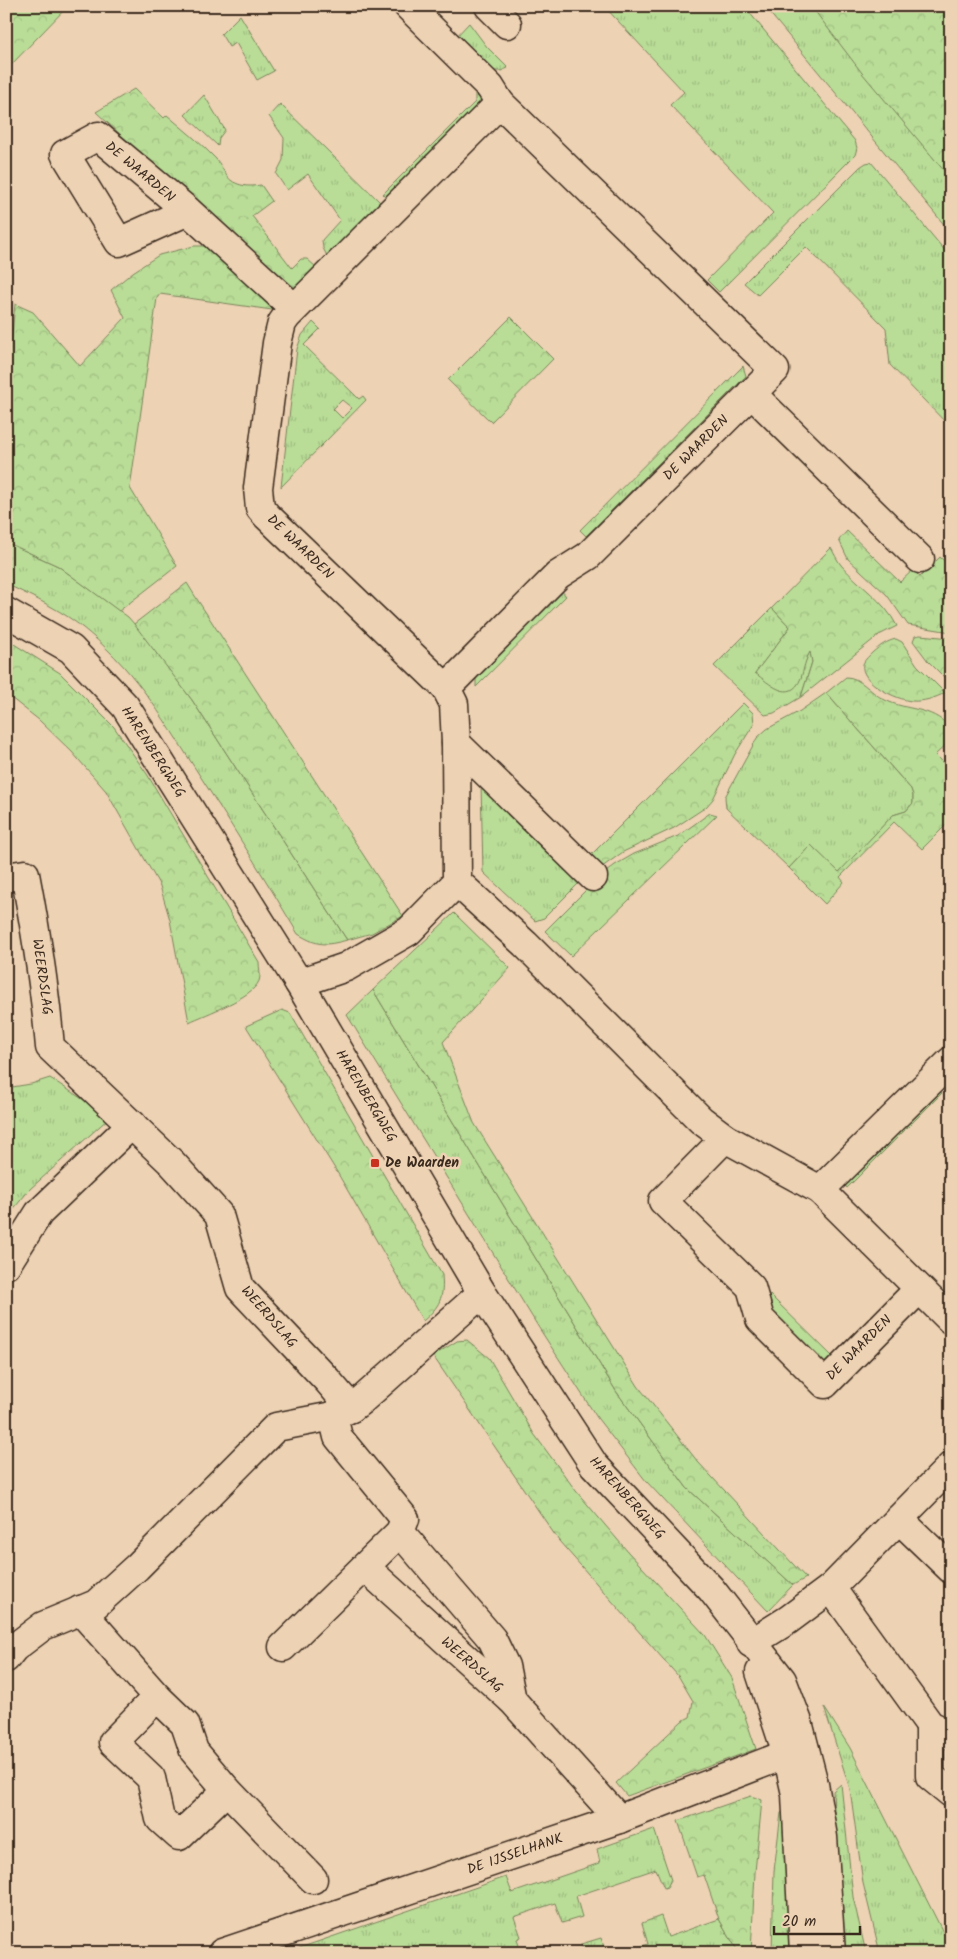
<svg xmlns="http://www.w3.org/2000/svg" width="957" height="1959" viewBox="0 0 957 1959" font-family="Kalam,sans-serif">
  <defs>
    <pattern id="grass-tufts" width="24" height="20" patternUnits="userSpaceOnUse" patternTransform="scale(1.25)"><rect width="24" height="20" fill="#b9dd97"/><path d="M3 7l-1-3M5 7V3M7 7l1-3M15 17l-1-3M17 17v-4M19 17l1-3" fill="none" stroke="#a0be82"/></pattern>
    <pattern id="forest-crowns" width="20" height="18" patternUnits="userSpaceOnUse" patternTransform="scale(1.25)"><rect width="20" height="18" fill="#b9dd97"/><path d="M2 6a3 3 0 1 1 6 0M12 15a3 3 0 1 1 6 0" fill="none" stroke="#a0be82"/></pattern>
  </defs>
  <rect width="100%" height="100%" fill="#edd2b4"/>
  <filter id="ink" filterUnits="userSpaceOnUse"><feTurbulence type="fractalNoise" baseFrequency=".02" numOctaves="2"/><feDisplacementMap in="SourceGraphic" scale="10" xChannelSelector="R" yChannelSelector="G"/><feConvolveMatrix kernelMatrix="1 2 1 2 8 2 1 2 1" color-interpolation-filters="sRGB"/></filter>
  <g filter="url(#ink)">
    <g fill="url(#grass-tufts)" stroke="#7a845a" fill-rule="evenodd">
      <path d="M 604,6 L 744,6 L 855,141 L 857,148 L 855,155 L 719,292 L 707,280 L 773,213 L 670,105 L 684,92 Z"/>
      <path d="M 764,6 L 951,6 L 951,233 Z"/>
      <path d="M 240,15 L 274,71 L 257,80 L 236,43 L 229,47 L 221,34 Z"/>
      <path d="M 469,23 L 487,47 L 508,68 L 501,71 L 493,71 L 455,38 Z"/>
      <path d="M 475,94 L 480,99 L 480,102 L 386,197 L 383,194 L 475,102 Z"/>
      <path d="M 204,95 L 225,130 L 219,138 L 218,146 L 185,115 Z"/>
      <path d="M 280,104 L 381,203 L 327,256 L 323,248 L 322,240 L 340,220 L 308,174 L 287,190 L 276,174 L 283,160 L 284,138 L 269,116 Z"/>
      <path d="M 871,162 L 951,258 L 951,428 L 890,365 L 886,328 L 806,247 L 758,295 L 744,283 L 860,167 L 866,163 Z"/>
      <path d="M 313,322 L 320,329 L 304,345 L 359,399 L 363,396 L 366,400 L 281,487 L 297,349 L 302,335 ZM 342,400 L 352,408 L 342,418 L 333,409 Z"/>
      <path d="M 743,366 L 746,376 L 586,536 L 580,530 Z"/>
      <path d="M 6,542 L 58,566 L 128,617 L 143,634 L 192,700 L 347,940 C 325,946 318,946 298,934 C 267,882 235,830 202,779 C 167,725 139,674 88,632 C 64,611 35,598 6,584 Z"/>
      <path d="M 560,589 L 566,596 L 476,687 L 476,674 Z"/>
      <path d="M 772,608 L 790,627 L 756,672 L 800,679 L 803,667 L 810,651 L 812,662 L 801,697 L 774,713 L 765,715 L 714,666 Z"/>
      <path d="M 826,693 L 911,789 L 913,795 L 913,803 L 906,811 L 893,815 L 839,873 L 811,845 L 789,868 L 726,808 L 725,797 L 757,738 L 767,729 L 800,711 Z"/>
      <path d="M 481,783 L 582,880 L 544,918 L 535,921 L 483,872 Z"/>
      <path d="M 373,990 L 616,1391 L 687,1488 L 793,1585 L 768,1611 L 646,1481 L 598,1419 L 539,1328 L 347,1015 Z"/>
      <path d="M 50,1078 L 110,1117 L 30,1189 L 6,1218 L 6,1088 L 31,1084 Z"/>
      <path d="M 937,1087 L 942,1093 L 847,1188 L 842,1182 Z"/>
      <path d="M 767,1295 L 770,1295 L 835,1359 L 825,1363 L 821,1362 L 772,1318 Z"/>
      <path d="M 824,1707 L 850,1748 L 951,1948 L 951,1953 L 880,1953 L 863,1883 L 850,1789 Z"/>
      <path d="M 841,1784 L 853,1897 L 866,1953 L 842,1953 L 833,1791 Z"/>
      <path d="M 785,1809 L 798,1953 L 772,1953 L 774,1871 L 781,1813 Z"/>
      <path d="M 654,1829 L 671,1880 L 667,1887 L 664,1888 L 656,1869 L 576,1896 L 582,1917 L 562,1923 L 555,1903 L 514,1917 L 521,1937 L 517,1939 L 521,1953 L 285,1953 L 506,1877 L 512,1893 L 600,1863 L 597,1849 Z"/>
      <path d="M 661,1916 L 668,1937 L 719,1919 L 739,1953 L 622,1953 L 648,1944 L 642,1923 Z"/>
      <path d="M 601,1938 L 606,1953 L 584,1953 L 581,1944 Z"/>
    </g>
    <g fill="url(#forest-crowns)" stroke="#7a845a">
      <path d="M 6,6 L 68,6 L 9,67 L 6,64 Z"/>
      <path d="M 811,6 L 951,6 L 951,179 L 862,73 Z"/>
      <path d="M 134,89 L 164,118 L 167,115 C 183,129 201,143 216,159 C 224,168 225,180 238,184 C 246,187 254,186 261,185 L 272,201 L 252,216 L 292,268 L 301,259 L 307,259 L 316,267 L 292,292 L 96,112 Z"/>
      <path d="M 194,246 L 205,246 L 218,252 L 276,307 L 272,310 L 160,294 L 157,298 L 130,488 L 177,566 L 119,611 L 58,566 L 6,542 L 6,394 L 15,304 L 33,312 L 80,366 L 125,318 L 111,290 L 133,272 L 159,255 Z"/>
      <path d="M 511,317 L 553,359 L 491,422 L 448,380 Z"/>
      <path d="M 847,531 L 900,582 L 913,570 L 920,577 L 940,557 L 951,567 L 951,632 L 908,625 L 887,595 L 848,559 L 839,540 Z"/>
      <path d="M 831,548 C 834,553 837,560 841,565 C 860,587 884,600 897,626 L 879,635 L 801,697 L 812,662 L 810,652 C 805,660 804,669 801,678 C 790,705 769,683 755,673 L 790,627 L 772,608 Z"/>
      <path d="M 187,583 L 195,596 L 403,916 L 372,933 L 347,940 L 192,700 L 134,624 Z"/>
      <path d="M 920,635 L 951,638 L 951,684 L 928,661 L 913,641 L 915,636 Z"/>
      <path d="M 6,639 L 60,673 L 114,727 L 147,774 L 259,962 C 259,967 261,976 259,981 C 252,998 206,1014 189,1022 L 170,920 L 160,886 L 106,791 L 72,752 L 39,720 L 6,694 Z"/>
      <path d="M 896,639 L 902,642 L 917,665 L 945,693 C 935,698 923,702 912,701 C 897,700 859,682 863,664 C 865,659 869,656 873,652 C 880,646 887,641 896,639 Z"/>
      <path d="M 846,677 C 860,677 870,692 883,699 C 908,712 929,705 951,728 L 951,740 L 935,755 L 951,771 L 951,820 L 922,849 L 894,822 L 840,877 L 844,882 L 825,904 L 789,868 L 811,845 L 839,872 L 893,815 L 906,811 L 913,803 L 913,795 L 911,789 L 826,693 Z"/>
      <path d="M 743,703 L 753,713 L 754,724 L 735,754 L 713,799 L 706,807 L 674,828 L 623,852 L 598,870 L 587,859 Z"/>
      <path d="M 710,813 L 717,815 L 571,956 L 545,931 L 597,879 L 615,865 L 634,854 L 678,836 Z"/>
      <path d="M 454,913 L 510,968 L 443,1042 L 474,1123 L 638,1386 L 698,1462 L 806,1578 L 793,1585 L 687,1488 L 616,1391 L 373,990 Z"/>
      <path d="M 282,1010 L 290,1013 L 442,1275 C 444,1298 440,1306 423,1321 L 337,1172 L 246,1026 Z"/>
      <path d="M 467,1340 L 489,1358 L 534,1434 L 576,1491 L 628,1552 L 705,1635 L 732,1678 L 756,1749 L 627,1796 L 616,1783 L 682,1721 L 690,1717 L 693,1701 L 679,1677 L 559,1541 L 433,1356 L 457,1341 Z"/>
      <path d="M 751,1796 L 762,1800 L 755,1872 L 751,1953 L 739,1953 L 719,1919 L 704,1875 L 697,1877 L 678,1821 Z"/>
    </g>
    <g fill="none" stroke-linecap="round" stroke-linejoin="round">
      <defs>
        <g id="minor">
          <path d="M 408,6 L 490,87 L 500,103"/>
          <path d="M 489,6 L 507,24"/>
          <path d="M 188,211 L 119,242 L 65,154 L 98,136 L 188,211 L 294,308"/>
          <path d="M 751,393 L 920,559"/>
          <path d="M 6,612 L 71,649 L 125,706 L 299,983 L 482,1293 L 594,1465 L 711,1589 L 782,1680 L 798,1722 L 814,1784 L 823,1837 L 831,1953"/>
          <path d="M 446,688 L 267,516 L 260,508 L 258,488 L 277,343 L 282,323 L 287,316 L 500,103 L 775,370 L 588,556 L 558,575 L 446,688 L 454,704 L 456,743 L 457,882 L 525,944 L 701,1120 L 725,1138 L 820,1190 L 951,1320"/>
          <path d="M 456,743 L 593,877"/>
          <path d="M 6,877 L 25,874 C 36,932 45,989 50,1047 L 172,1163 L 219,1215 L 240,1288 L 327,1380 L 351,1408"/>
          <path d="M 299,983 L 346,967 L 409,931 L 457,882"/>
          <path d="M 725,1138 L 663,1201 L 751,1287 L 760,1319 L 825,1384 L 919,1289"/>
          <path d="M 820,1190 L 951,1061"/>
          <path d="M 6,1265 L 39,1213 L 132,1124"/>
          <path d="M 899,1519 L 951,1569"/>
          <path d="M 400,1532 L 492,1639 L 505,1666 L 512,1700"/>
          <path d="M 366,1568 L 512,1700 L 619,1819"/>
          <path d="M 831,1588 L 930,1725 L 951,1735"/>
          <path d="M 80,1610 L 157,1697 L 185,1724 L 194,1751 L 227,1790 L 313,1879"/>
          <path d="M 751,1643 L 788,1620 L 831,1588 L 951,1466"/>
          <path d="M 283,1647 L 400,1532 L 405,1519 L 338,1437 L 333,1416"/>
          <path d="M 6,1658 L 14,1648 L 43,1626 L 96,1604 L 137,1567 L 276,1427 L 333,1416 L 351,1408 L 363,1399 L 482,1293"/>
          <path d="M 760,1672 L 787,1754 L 796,1794 L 804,1953"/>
          <path d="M 157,1697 L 113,1742 L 151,1778 L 160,1819 L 179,1836 L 227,1790"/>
          <path d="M 930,1725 L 930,1776 L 951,1793"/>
          <path d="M 222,1953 L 619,1819 L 787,1754 L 805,1750"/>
        </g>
      </defs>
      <use href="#minor" stroke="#3b2a1e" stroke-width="31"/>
      <use href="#minor" stroke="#edd2b4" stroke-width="28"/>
    </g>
  </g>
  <rect fill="#c8321e" stroke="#edd2b4" stroke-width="2" x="370" y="1158" width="10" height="10" rx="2.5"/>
  <g text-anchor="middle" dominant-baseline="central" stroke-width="5" stroke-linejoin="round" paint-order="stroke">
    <g font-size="14" fill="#3b2a1e" stroke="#edd2b4">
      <text transform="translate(140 172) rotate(40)">DE WAARDEN</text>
      <text transform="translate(696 448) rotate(-45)">DE WAARDEN</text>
      <text transform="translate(300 547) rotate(44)">DE WAARDEN</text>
      <text transform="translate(153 752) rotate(57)">HARENBERGWEG</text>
      <text transform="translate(42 977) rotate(82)">WEERDSLAG</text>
      <text transform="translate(366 1096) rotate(59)">HARENBERGWEG</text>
      <text transform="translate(269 1317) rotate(49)">WEERDSLAG</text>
      <text transform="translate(859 1348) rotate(-45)">DE WAARDEN</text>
      <text transform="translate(627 1498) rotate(48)">HARENBERGWEG</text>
      <text transform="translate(472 1665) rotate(41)">WEERDSLAG</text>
      <text transform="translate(515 1854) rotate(-19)">DE IJSSELHANK</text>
    </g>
    <g font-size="14" font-weight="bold" fill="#3b2a1e" stroke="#edd2b4" text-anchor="start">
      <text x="385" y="1163">De Waarden</text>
    </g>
  </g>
  <rect width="957" height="1959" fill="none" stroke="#edd2b4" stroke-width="25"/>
  <rect x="12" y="12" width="932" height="1934" fill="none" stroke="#3b2a1e" stroke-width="2" filter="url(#ink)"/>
  <path d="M774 1926v8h86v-8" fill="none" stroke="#3b2a1e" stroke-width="2.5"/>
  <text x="782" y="1926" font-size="15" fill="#3b2a1e" stroke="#edd2b4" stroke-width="4" paint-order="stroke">20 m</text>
</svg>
